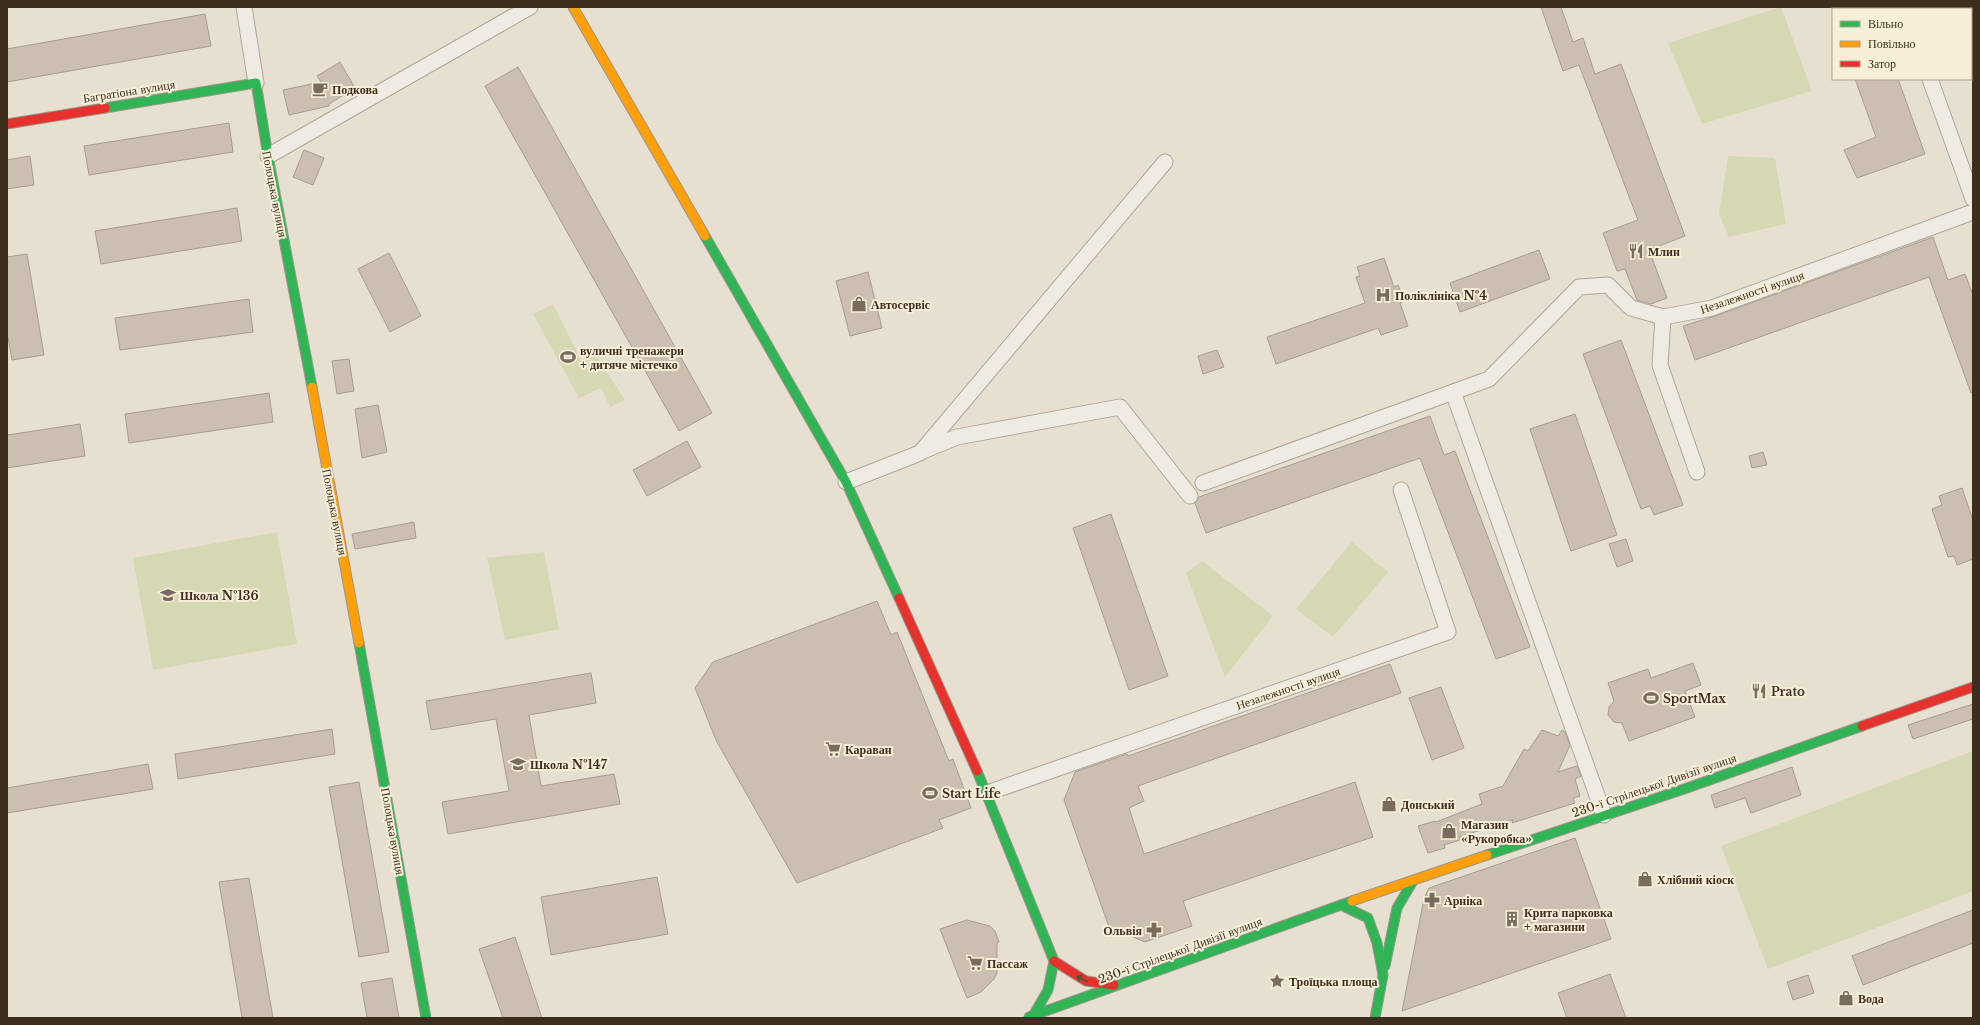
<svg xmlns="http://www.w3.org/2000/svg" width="1980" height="1025" viewBox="0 0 1980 1025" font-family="'Libre Baskerville',serif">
  <rect width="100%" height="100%" fill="#e7e0d1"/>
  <g fill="#d6d7b3">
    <path d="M 1781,7 L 1812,91 L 1702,124 L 1668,43 Z"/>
    <path d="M 1728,156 L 1775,158 L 1786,224 L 1729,237 L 1719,214 Z"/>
    <path d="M 553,304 L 581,360 L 595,354 L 625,400 L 610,407 L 601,388 L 579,398 L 533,314 Z"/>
    <path d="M 277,532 L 297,644 L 153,670 L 133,558 Z"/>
    <path d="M 1352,542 L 1388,572 L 1333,637 L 1296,609 Z"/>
    <path d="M 544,552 L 559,629 L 505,640 L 487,558 Z"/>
    <path d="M 1202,561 L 1273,616 L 1225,677 L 1186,573 Z"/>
    <path d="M 1973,751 L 1973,891 L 1768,969 L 1721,846 Z"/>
  </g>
  <g fill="#cbbfb2" stroke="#a89c90">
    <path d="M 1541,7 L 1561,7 L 1573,42 L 1583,38 L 1595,74 L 1621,64 L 1685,236 L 1649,250 L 1667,298 L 1651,304 L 1637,300 L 1625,269 L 1617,271 L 1603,233 L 1638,220 L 1579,65 L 1563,71 Z"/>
    <path d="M 205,14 L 211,46 L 7,82 L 7,49 Z"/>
    <path d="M 340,62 L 355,88 L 329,104 L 329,106 L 289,115 L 283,90 L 321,82 L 317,76 Z"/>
    <path d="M 518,67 L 712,413 L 679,431 L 485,86 Z"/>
    <path d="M 1855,79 L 1898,79 L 1925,154 L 1857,178 L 1844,150 L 1876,137 Z"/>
    <path d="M 229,123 L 233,152 L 89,175 L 84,146 Z"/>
    <path d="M 304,150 L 324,158 L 313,185 L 293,177 Z"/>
    <path d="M 30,156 L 34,185 L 7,189 L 7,160 Z"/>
    <path d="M 237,208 L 242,241 L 101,264 L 95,231 Z"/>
    <path d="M 1933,237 L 1948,280 L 1965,274 L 1973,295 L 1973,392 L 1971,393 L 1929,277 L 1695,360 L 1683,326 L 1715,316 Z"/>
    <path d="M 1539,250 L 1550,279 L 1460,312 L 1450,283 Z"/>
    <path d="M 389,253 L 421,316 L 390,332 L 358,269 Z"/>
    <path d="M 27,254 L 44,355 L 12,360 L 7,332 L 7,257 Z"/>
    <path d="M 1384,258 L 1394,287 L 1398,285 L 1404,301 L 1400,303 L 1408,326 L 1381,335 L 1378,328 L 1276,364 L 1267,337 L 1365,303 L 1356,277 L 1360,276 L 1357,267 Z"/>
    <path d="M 868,272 L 882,328 L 850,336 L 836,281 Z"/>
    <path d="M 249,299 L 253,332 L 120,350 L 115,318 Z"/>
    <path d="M 1621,340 L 1683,505 L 1654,515 L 1650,506 L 1641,509 L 1583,354 Z"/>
    <path d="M 1217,350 L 1224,367 L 1203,374 L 1198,356 Z"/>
    <path d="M 349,359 L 354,391 L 337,394 L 332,361 Z"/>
    <path d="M 269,393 L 273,422 L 129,443 L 125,414 Z"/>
    <path d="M 378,405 L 387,452 L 362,458 L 355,409 Z"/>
    <path d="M 1575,414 L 1617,535 L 1571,551 L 1530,429 Z"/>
    <path d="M 1430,416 L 1444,455 L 1455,451 L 1530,647 L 1496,659 L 1420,458 L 1206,533 L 1195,503 L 1199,497 Z"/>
    <path d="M 80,424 L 85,456 L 7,468 L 7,435 Z"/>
    <path d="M 687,441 L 701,467 L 647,496 L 633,470 Z"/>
    <path d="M 1763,452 L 1767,465 L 1752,468 L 1749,456 Z"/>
    <path d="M 1962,488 L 1973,520 L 1973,559 L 1957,565 L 1954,556 L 1948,557 L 1932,509 L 1942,505 L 1939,496 Z"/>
    <path d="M 1111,514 L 1168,676 L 1129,690 L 1073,528 Z"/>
    <path d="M 414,522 L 416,538 L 355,549 L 352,534 Z"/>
    <path d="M 1626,539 L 1633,561 L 1617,567 L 1609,544 Z"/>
    <path d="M 877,601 L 891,635 L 897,632 L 949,761 L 953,759 L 971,808 L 939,820 L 943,828 L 797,883 L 716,740 L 695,688 L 713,662 Z"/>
    <path d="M 1693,663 L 1701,685 L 1685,691 L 1695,717 L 1629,741 L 1622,723 L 1614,722 L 1608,715 L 1609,707 L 1614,701 L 1608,683 L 1648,669 L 1651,678 Z"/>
    <path d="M 1390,664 L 1401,693 L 1138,786 L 1144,801 L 1129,808 L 1144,854 L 1355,782 L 1373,837 L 1183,901 L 1192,926 L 1145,942 L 1109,927 L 1064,800 L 1075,772 L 1127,754 L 1128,756 Z"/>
    <path d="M 591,673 L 596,703 L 529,715 L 541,786 L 614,774 L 620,804 L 448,834 L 442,802 L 509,791 L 496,719 L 431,730 L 426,701 Z"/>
    <path d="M 1441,687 L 1464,748 L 1432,760 L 1409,698 Z"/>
    <path d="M 1973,704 L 1973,719 L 1913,739 L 1908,725 Z"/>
    <path d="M 332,729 L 335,754 L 178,779 L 175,754 Z"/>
    <path d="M 1542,730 L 1558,736 L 1562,730 L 1565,732 L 1570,745 L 1558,772 L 1577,766 L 1581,776 L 1575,779 L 1580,796 L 1573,798 L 1575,803 L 1512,823 L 1513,820 L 1459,837 L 1460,840 L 1444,845 L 1445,848 L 1428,853 L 1418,826 L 1435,821 L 1436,822 L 1482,804 L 1479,794 L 1503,786 L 1524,749 L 1528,751 Z"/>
    <path d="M 148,764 L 153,789 L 7,813 L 7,788 Z"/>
    <path d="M 1792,767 L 1801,795 L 1751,813 L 1745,798 L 1715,808 L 1711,795 Z"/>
    <path d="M 359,782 L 389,952 L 359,957 L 329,787 Z"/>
    <path d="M 1575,838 L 1611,939 L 1402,1011 L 1424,899 L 1429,888 Z"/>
    <path d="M 657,877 L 668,934 L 551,955 L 541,897 Z"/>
    <path d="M 249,878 L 273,1018 L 242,1018 L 219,882 Z"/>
    <path d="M 1973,910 L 1973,943 L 1863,985 L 1852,956 Z"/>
    <path d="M 967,920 L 990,926 L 995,931 L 999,942 L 997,943 L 997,973 L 994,979 L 981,992 L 967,998 L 940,929 Z"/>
    <path d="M 515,937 L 542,1018 L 503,1018 L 479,949 Z"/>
    <path d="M 1610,974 L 1626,1018 L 1567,1018 L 1558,993 Z"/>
    <path d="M 1808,975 L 1814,993 L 1793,1000 L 1787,982 Z"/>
    <path d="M 392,978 L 399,1018 L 367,1018 L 361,983 Z"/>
  </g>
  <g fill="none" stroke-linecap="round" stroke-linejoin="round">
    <defs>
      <g id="street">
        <path d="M 244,7 L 256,83"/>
        <path d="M 1905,7 L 1906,9"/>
        <path d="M 1930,79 L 1973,199"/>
        <path d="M 268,156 L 530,7"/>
        <path d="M 1663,317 L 1660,365 L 1697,472"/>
        <path d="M 1453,392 L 1604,815"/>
        <path d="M 923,451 L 957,437 L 1120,407 L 1190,496"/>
        <path d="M 846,482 L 920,453 L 1165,162"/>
        <path d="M 1203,483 L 1489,379 L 1579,287 L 1608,285 L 1631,308 L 1663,317 L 1712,308 L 1973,212"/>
        <path d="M 987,793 L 1448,632 L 1401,490"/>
      </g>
      <g id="fast">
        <path d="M 105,108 L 256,83 L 268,156 L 312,387"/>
        <path d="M 705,236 L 846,482 L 899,598"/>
        <path d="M 359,643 L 426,1018"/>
        <path d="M 977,771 L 1054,961 L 1048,990 L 1033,1016"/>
        <path d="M 1487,855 L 1687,788 L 1862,726"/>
        <path d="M 1341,905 L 1368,918 L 1377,943 L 1383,975 L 1375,1018"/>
        <path d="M 1385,966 L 1397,908 L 1413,881"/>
        <path d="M 1029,1017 L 1352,901"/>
      </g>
      <g id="slow">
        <path d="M 573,7 L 705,236"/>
        <path d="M 312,387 L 359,643"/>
        <path d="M 1352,901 L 1487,855"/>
      </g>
      <g id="jam">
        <path d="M 7,124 L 105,108"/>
        <path d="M 899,598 L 977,771"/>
        <path d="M 1862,726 L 1973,687"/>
        <path d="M 1054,961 L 1086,981 L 1114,985"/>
      </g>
    </defs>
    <use href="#street" stroke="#ada599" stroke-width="17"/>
    <use href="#fast" stroke="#9c958a" stroke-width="11"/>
    <use href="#slow" stroke="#9c958a" stroke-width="11"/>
    <use href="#jam" stroke="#9c958a" stroke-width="11"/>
    <use href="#street" stroke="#efebe3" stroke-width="15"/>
    <use href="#fast" stroke="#30b455" stroke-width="9"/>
    <use href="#slow" stroke="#ff9f0a" stroke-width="9"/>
    <use href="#jam" stroke="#e5322d" stroke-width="9"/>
  </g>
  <defs><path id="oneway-shaft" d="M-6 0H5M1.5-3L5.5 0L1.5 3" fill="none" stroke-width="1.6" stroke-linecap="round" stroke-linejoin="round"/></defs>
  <use stroke="#385d33" href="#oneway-shaft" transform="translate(1082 979) rotate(-155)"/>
  <defs>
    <symbol id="cafe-bare" viewBox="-9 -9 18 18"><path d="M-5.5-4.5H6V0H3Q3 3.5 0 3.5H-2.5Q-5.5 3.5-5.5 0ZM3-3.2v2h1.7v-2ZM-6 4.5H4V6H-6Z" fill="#786c5e" stroke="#f7eed8" stroke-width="2.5" paint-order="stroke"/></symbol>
    <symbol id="restaurant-bare" viewBox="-9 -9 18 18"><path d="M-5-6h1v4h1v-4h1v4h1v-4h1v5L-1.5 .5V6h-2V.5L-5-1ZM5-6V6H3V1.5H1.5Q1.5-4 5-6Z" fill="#786c5e" stroke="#f7eed8" stroke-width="2.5" paint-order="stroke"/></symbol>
    <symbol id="hospital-bare" viewBox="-9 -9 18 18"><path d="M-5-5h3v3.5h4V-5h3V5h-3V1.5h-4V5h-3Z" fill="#786c5e" stroke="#f7eed8" stroke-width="2.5" paint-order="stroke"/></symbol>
    <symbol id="shop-bare" viewBox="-9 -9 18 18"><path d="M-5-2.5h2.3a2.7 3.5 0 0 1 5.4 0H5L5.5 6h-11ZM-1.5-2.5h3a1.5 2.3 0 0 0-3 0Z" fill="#786c5e" stroke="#f7eed8" stroke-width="2.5" paint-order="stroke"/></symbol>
    <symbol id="stadium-bare" viewBox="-9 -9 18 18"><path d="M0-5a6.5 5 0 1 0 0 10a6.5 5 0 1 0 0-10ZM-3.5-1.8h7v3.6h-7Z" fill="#786c5e" stroke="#f7eed8" stroke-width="2.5" paint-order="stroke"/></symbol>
    <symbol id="school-bare" viewBox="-9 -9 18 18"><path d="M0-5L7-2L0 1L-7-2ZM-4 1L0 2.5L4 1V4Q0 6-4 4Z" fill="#786c5e" stroke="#f7eed8" stroke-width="2.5" paint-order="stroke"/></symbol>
    <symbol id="supermarket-bare" viewBox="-9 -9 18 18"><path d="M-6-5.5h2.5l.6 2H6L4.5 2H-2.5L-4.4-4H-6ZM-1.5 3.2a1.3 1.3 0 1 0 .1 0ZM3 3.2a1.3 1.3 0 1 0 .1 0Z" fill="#786c5e" stroke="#f7eed8" stroke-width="2.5" paint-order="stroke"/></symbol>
    <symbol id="pharmacy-bare" viewBox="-9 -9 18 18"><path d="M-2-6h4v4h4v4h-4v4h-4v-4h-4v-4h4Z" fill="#786c5e" stroke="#f7eed8" stroke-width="2.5" paint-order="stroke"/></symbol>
    <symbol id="building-bare" viewBox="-9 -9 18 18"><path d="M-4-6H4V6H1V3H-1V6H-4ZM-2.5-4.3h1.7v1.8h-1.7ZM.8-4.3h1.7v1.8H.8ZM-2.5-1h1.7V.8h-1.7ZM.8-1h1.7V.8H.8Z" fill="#786c5e" stroke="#f7eed8" stroke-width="2.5" paint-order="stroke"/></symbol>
    <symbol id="sight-bare" viewBox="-9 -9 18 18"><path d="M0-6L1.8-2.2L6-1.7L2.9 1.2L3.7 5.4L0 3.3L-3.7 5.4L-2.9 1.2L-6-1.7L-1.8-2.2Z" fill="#786c5e" stroke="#f7eed8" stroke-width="2.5" paint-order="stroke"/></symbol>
  </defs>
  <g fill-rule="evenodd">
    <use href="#cafe-bare" x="309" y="78" width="22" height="22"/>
    <use href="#restaurant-bare" x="1625" y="240" width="22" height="22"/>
    <use href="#hospital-bare" x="1372" y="284" width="22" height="22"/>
    <use href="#shop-bare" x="848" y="293" width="22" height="22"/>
    <use href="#stadium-bare" x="557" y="346" width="22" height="22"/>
    <use href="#school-bare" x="157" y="584" width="22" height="22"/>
    <use href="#restaurant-bare" x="1748" y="680" width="22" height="22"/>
    <use href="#stadium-bare" x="1640" y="687" width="22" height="22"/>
    <use href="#supermarket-bare" x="822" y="738" width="22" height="22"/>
    <use href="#school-bare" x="507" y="753" width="22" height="22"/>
    <use href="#stadium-bare" x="919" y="782" width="22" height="22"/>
    <use href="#shop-bare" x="1378" y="793" width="22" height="22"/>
    <use href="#shop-bare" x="1438" y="820" width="22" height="22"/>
    <use href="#shop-bare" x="1634" y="868" width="22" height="22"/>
    <use href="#pharmacy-bare" x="1421" y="889" width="22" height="22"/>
    <use href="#building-bare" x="1501" y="908" width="22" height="22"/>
    <use href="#pharmacy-bare" x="1143" y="919" width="22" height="22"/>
    <use href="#supermarket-bare" x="964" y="952" width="22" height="22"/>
    <use href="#sight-bare" x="1266" y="970" width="22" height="22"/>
    <use href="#shop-bare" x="1835" y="987" width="22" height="22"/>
  </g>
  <g text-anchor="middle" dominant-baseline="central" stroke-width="4" stroke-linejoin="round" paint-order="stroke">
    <g font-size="12" font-weight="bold" fill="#3d2e20" stroke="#f7eed8" text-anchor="start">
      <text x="332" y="89">Подкова</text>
      <text x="1648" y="251">Млин</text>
      <text x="1395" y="295">Поліклініка №4</text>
      <text x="871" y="304">Автосервіс</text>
      <text x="580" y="350">вуличні тренажери<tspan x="580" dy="14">+ дитяче містечко</tspan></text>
      <text x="180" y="595">Школа №136</text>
      <text x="1771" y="691">Prato</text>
      <text x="1663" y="698">SportMax</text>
      <text x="845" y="749">Караван</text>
      <text x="530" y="764">Школа №147</text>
      <text x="942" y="793">Start Life</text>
      <text x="1401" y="804">Донський</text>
      <text x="1461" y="824">Магазин<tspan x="1461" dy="14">«Рукоробка»</tspan></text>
      <text x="1657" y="879">Хлібний кіоск</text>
      <text x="1444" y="900">Арніка</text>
      <text x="1524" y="912">Крита парковка<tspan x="1524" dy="14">+ магазини</tspan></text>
      <text x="1142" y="930" text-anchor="end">Ольвія</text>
      <text x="987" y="963">Пассаж</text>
      <text x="1289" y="981">Троїцька площа</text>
      <text x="1858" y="998">Вода</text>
    </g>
    <g font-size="12" fill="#3d2e20" stroke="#f7eed8">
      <text transform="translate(129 91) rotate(-9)">Багратіона вулиця</text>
      <text transform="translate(275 194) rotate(79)">Полоцька вулиця</text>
      <text transform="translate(1752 292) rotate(-19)">Незалежності вулиця</text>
      <text transform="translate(335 512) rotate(79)">Полоцька вулиця</text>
      <text transform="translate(1288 688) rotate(-19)">Незалежності вулиця</text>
      <text transform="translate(1654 785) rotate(-19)">230-ї Стрілецької Дивізії вулиця</text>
      <text transform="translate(393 831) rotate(80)">Полоцька вулиця</text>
      <text transform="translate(1180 950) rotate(-20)">230-ї Стрілецької Дивізії вулиця</text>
    </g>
  </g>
  <rect width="1980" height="1025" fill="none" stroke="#3d2e20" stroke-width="16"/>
  <rect x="1832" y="8" width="140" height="72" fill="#f7eed8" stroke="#ada18e"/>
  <rect x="1840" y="21" width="20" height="6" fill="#30b455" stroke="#ada18e"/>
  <text x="1868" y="28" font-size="12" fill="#3d2e20">Вільно</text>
  <rect x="1840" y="41" width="20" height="6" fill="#ff9f0a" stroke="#ada18e"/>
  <text x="1868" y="48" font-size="12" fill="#3d2e20">Повільно</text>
  <rect x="1840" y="61" width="20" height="6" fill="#e5322d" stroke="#ada18e"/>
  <text x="1868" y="68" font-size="12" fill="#3d2e20">Затор</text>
</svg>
